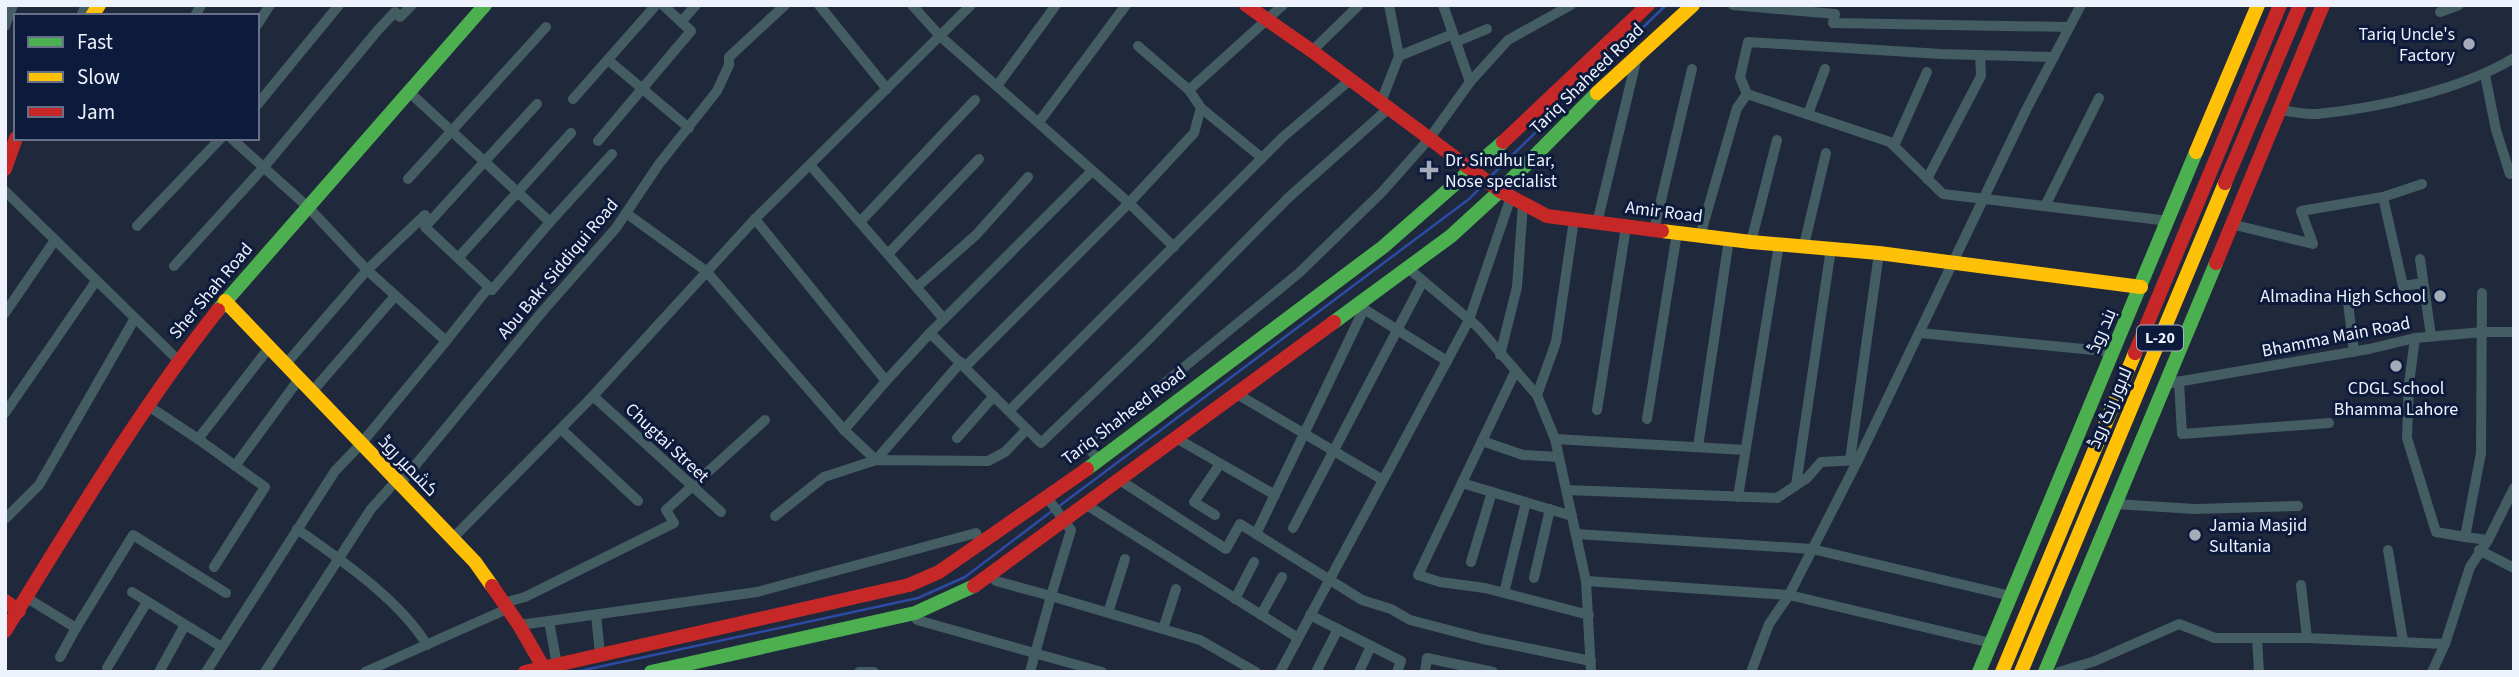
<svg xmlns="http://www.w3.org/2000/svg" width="2519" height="677" viewBox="0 0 2519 677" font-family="'Source Sans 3',Cairo,sans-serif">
  <rect width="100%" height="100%" fill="#20283c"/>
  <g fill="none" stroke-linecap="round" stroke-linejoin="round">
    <g stroke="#2b4ba5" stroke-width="2.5">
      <path d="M 1491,176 L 1666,5"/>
      <path d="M 1058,507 L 1469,199 L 1482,186"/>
      <path d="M 575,672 L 918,598 L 965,577 L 1052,511"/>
    </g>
    <g stroke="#435d63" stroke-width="10">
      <path d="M 819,5 L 887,89"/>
      <path d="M 912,5 L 940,36 L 1129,203 L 1174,247"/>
      <path d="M 1443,5 L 1470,82"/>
      <path d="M 1733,5 L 1835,14 L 1833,23 L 2069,27"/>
      <path d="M 2440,12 L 2459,5"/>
      <path d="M 81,16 L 86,5"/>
      <path d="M 195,16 L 201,5"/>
      <path d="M 681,22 L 696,5"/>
      <path d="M 257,25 L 270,5"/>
      <path d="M 5,26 L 13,5"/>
      <path d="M 1456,42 L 1487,29"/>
      <path d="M 1138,46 L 1189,90 L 1201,108 L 1262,158"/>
      <path d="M 1312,51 L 1359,5"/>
      <path d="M 1399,56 L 1453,34"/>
      <path d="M 2054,57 L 1941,54 L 1748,42 L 1740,77 L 1747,94 L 1890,142 L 1943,194 L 2169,221"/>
      <path d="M 608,60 L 689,128"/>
      <path d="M 2485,75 L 2496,130 L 2510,174 L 2514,173"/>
      <path d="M 997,86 L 1056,5"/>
      <path d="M 1189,90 L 1283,5"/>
      <path d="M 408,91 L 550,222 L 612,154"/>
      <path d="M 573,99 L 656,5"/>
      <path d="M 1381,102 L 1399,56 L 1389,5"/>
      <path d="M 537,104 L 425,227 L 492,290 L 550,222"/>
      <path d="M 257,105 L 339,5"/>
      <path d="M 2279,110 C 2291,111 2305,115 2317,114 C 2378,108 2461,90 2514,58"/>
      <path d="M 1808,114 L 1825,69"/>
      <path d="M 1039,122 L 1126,5"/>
      <path d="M 231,138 L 309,208 L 367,270 L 446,341 L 489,287"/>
      <path d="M 598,141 L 691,31 L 663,5"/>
      <path d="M 1894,146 L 1927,72"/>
      <path d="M 811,166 L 944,319"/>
      <path d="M 408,179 L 546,27"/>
      <path d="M 1927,179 L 1981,76 L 1980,55"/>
      <path d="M 5,191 L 178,360"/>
      <path d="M 2383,197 L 2403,286 L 2423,283"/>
      <path d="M 2045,206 L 2099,98"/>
      <path d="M 626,213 L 706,271 L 844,430 L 876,460 L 961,362"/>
      <path d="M 755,219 L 886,381 L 844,430"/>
      <path d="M 860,222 L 975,100"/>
      <path d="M 1597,223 L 1637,57"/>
      <path d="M 2231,224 L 2313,244 L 2301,211 L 2383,197 L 2422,184"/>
      <path d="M 137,226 L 221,138"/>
      <path d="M 1654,230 L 1692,69"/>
      <path d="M 1700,236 L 1737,108 L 1747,94"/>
      <path d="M 1751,242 L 1777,140"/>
      <path d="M 1804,245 L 1826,153"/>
      <path d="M 888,254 L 979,159"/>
      <path d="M 458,258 L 571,133"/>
      <path d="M 2420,259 L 2431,336"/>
      <path d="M 174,266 L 264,167 L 378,30 L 395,12 L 400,17 L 412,5"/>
      <path d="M 1409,269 L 1478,327 L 1537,395 L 1555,439 L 1586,581"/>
      <path d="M 917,287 L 976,235 L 1028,177"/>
      <path d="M 2482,293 L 2481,453 L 2465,537 L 2488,540"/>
      <path d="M 2347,294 L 2354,352"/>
      <path d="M 1364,309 L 1447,361"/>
      <path d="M 5,313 L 55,240"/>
      <path d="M 930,333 L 1092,171"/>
      <path d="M 1920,333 L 2114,352"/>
      <path d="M 2415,338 L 2409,384 L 2407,438 L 2436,532 L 2465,537"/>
      <path d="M 1500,355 L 1517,287 L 1523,204"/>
      <path d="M 285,365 L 367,270 L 425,215"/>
      <path d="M 966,366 L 1129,203 L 1194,133 L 1201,108"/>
      <path d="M 1515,372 L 1418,575 L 1440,582 L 1485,588 L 1589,615"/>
      <path d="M 886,381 L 930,333 L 1041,443 L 1146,342 L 1288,198 L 1389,108"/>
      <path d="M 2179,381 L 2182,434 L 2329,423"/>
      <path d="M 2165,384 L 2369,349 L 2415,338 L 2483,332 L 2514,332"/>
      <path d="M 311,393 L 395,296"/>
      <path d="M 1237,394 L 1383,480"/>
      <path d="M 1537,395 L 1556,342 L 1574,220"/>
      <path d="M 593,396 L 721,512"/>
      <path d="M 147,405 L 198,439 L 269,348"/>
      <path d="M 1597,410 L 1626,227"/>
      <path d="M 1009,411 L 1283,137 L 1350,80"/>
      <path d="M 5,413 L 96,281"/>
      <path d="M 1647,419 L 1677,233"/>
      <path d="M 561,429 L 638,501"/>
      <path d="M 957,438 L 994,396"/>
      <path d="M 1176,438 L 1275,495"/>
      <path d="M 198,439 L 265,487 L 214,567"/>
      <path d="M 1555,439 L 1745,450"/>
      <path d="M 1482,441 L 1523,455 L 1558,457"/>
      <path d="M 1698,447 L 1729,239"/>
      <path d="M 1098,460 L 1088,446 L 1299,273 L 1382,192 L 1429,139 L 1470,82 L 1508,40 L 1571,5"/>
      <path d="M 1850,460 L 1879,253"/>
      <path d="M 235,466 L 299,379"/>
      <path d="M 1118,479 L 1226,549 L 1240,524 L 1362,600 L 1391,609 L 1410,620 L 1483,639 L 1591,661"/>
      <path d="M 1462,483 L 1572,516"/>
      <path d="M 399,485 L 542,312 L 616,228 L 659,164 L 717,91 L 729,65 L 729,57 L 785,5"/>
      <path d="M 1796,485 L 1831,248"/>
      <path d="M 1566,490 L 1777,498 L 1807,478 L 1821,462 L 1858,460"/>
      <path d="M 1738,497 L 1779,244"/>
      <path d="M 1085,504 L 1298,638"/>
      <path d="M 2115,504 L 2195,509 L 2298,506"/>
      <path d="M 1215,515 L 1194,502 L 1220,464"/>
      <path d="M 775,516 L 824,477 L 876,460 L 988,461 L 1005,452 L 1027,429"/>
      <path d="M 5,519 L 39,485 L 135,318"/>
      <path d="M 1293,528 L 1423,281"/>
      <path d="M 297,529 C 341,560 399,599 427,645"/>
      <path d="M 1256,534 L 1364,309 L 1359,305"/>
      <path d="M 1576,534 L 1812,549 L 2011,596"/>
      <path d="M 452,539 L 593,396 L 755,219 L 971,5"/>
      <path d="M 2388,550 L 2403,641"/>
      <path d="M 2479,550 L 2514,568"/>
      <path d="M 1471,562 L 1492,492"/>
      <path d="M 990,575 L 996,581 L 1051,596 L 1071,530 L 1046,496"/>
      <path d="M 1534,578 L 1550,509"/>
      <path d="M 2301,585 L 2307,638"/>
      <path d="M 132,592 L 220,646"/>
      <path d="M 1504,593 L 1526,502"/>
      <path d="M 27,598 L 76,628 L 60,657"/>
      <path d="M 1235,599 L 1254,562"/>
      <path d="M 503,603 L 525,597 L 674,523 L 666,510 L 765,420"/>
      <path d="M 915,613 L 917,620 L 1102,672"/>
      <path d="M 1108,613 L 1125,559"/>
      <path d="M 596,615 L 600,654"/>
      <path d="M 1261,615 L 1282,577"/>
      <path d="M 1310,615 L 1401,661 L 1397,672"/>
      <path d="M 549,621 L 757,592 L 976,533 L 981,543"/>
      <path d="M 519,625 L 549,621 L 557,665"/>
      <path d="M 76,628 L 133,535 L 226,593"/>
      <path d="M 1163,629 L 1176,589"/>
      <path d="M 2257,638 L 2259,672"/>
      <path d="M 107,668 L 147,602"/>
      <path d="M 159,672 L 185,625"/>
      <path d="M 206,672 L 335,471 L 360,445 L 446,341"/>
      <path d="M 265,672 L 371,509 L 396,481"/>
      <path d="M 365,672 L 507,609"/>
      <path d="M 859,672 L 874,672"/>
      <path d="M 1030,672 L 1051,596 L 1200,640 L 1256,672"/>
      <path d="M 1280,672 L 1469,320 L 1511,197"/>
      <path d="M 1316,672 L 1338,629"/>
      <path d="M 1359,672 L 1371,646"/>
      <path d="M 1425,672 L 1427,658 L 1493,672"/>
      <path d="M 1591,672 L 1586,581 L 1789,595 L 1991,643"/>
      <path d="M 1751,672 L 1769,624 L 1789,595 L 1858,460 L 2026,110 L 2081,5"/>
      <path d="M 2059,672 L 2095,661 L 2179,624 L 2215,638 L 2307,638 L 2445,644"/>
      <path d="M 2432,672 L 2445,644 L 2470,567 L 2488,540 L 2514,488"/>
    </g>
    <g stroke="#4caf50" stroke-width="14">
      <path d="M 218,310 L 485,5"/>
      <path d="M 1334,322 L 1451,236 L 1500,191 L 1597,93"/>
      <path d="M 1087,469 L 1383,247 L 1503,142"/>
      <path d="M 651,672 L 915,613 L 974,586"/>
      <path d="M 1979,672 L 2196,152"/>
      <path d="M 2045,672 L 2216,263"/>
    </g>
    <g stroke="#ffc107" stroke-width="14">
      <path d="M 92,16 L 99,5"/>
      <path d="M 1597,93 L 1693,5"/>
      <path d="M 2196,152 L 2258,5"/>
      <path d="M 1662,231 L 1751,242 L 1879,253 L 2141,287"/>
      <path d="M 225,301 L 475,562 L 492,586"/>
      <path d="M 2002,672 L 2135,353"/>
      <path d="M 2021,672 L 2225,183"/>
    </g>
    <g stroke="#c62828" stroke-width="14">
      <path d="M 1246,5 L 1312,51 L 1500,191 L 1547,216 L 1662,231"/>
      <path d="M 1503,142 L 1648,5"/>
      <path d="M 5,169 L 16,138"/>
      <path d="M 2225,183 L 2300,5"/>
      <path d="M 2216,263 L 2323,5"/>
      <path d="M 2135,353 L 2280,5"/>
      <path d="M 492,586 L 519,625 L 546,672"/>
      <path d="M 974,586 L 1334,322"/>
      <path d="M 5,601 L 19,611"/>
      <path d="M 5,631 C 73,522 138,411 218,310"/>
      <path d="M 525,672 L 909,585 L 939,572 L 1087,469"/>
    </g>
  </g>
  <g fill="#a6abb9" stroke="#0c1a3c" stroke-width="2.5">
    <circle cx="2469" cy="44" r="7"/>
    <path d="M1425.5 159.5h7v7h7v7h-7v7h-7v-7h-7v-7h7z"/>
    <circle cx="2440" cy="296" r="7"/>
    <circle cx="2396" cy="366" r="7"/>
    <circle cx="2195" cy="535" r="7"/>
  </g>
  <g text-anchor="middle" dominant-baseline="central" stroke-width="6" stroke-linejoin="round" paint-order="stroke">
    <rect fill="#0c1a3c" stroke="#aab1c2" stroke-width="2" x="2137" y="325.5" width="46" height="25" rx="5"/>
    <g font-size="16" font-weight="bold" fill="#eef2fc">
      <text x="2160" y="338">L-20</text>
    </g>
    <g font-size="18" fill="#eef2fc" stroke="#0c1a3c" text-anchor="end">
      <text x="2455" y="34">Tariq Uncle's<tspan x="2455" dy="21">Factory</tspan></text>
      <text x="1445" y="160" text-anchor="start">Dr. Sindhu Ear,<tspan x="1445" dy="21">Nose specialist</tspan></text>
      <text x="2426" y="296">Almadina High School</text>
      <text x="2396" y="388" text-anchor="middle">CDGL School<tspan x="2396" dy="21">Bhamma Lahore</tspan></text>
      <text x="2209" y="525" text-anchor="start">Jamia Masjid<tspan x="2209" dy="21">Sultania</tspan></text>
    </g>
    <g font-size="18" fill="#eef2fc" stroke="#0c1a3c">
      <text transform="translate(1587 79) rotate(-44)">Tariq Shaheed Road</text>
      <text transform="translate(1664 212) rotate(7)">Amir Road</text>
      <text transform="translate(558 269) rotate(-50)">Abu Bakr Siddiqui Road</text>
      <text transform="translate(211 291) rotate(-50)">Sher Shah Road</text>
      <text transform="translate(2102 331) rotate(-67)">بند روڈ</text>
      <text transform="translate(2336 337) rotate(-11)">Bhamma Main Road</text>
      <text transform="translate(2110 408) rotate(-67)">لاہور رنگ روڈ</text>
      <text transform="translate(1124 416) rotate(-37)">Tariq Shaheed Road</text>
      <text transform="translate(667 443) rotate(43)">Chugtai Street</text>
      <text transform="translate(408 466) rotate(46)">کشمیر روڈ</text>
    </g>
  </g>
  <rect width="2519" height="677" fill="none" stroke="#eef2fc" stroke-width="14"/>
  <rect x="14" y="14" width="245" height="126" fill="#0c1a3c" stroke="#667089" stroke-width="2"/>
  <rect x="28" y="37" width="35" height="10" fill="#4caf50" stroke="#667089" stroke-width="2"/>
  <text x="77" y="49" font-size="21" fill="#eef2fc">Fast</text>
  <rect x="28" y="72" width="35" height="10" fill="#ffc107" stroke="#667089" stroke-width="2"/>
  <text x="77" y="84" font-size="21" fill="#eef2fc">Slow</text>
  <rect x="28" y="107" width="35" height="10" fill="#c62828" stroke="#667089" stroke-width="2"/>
  <text x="77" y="119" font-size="21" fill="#eef2fc">Jam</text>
</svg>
